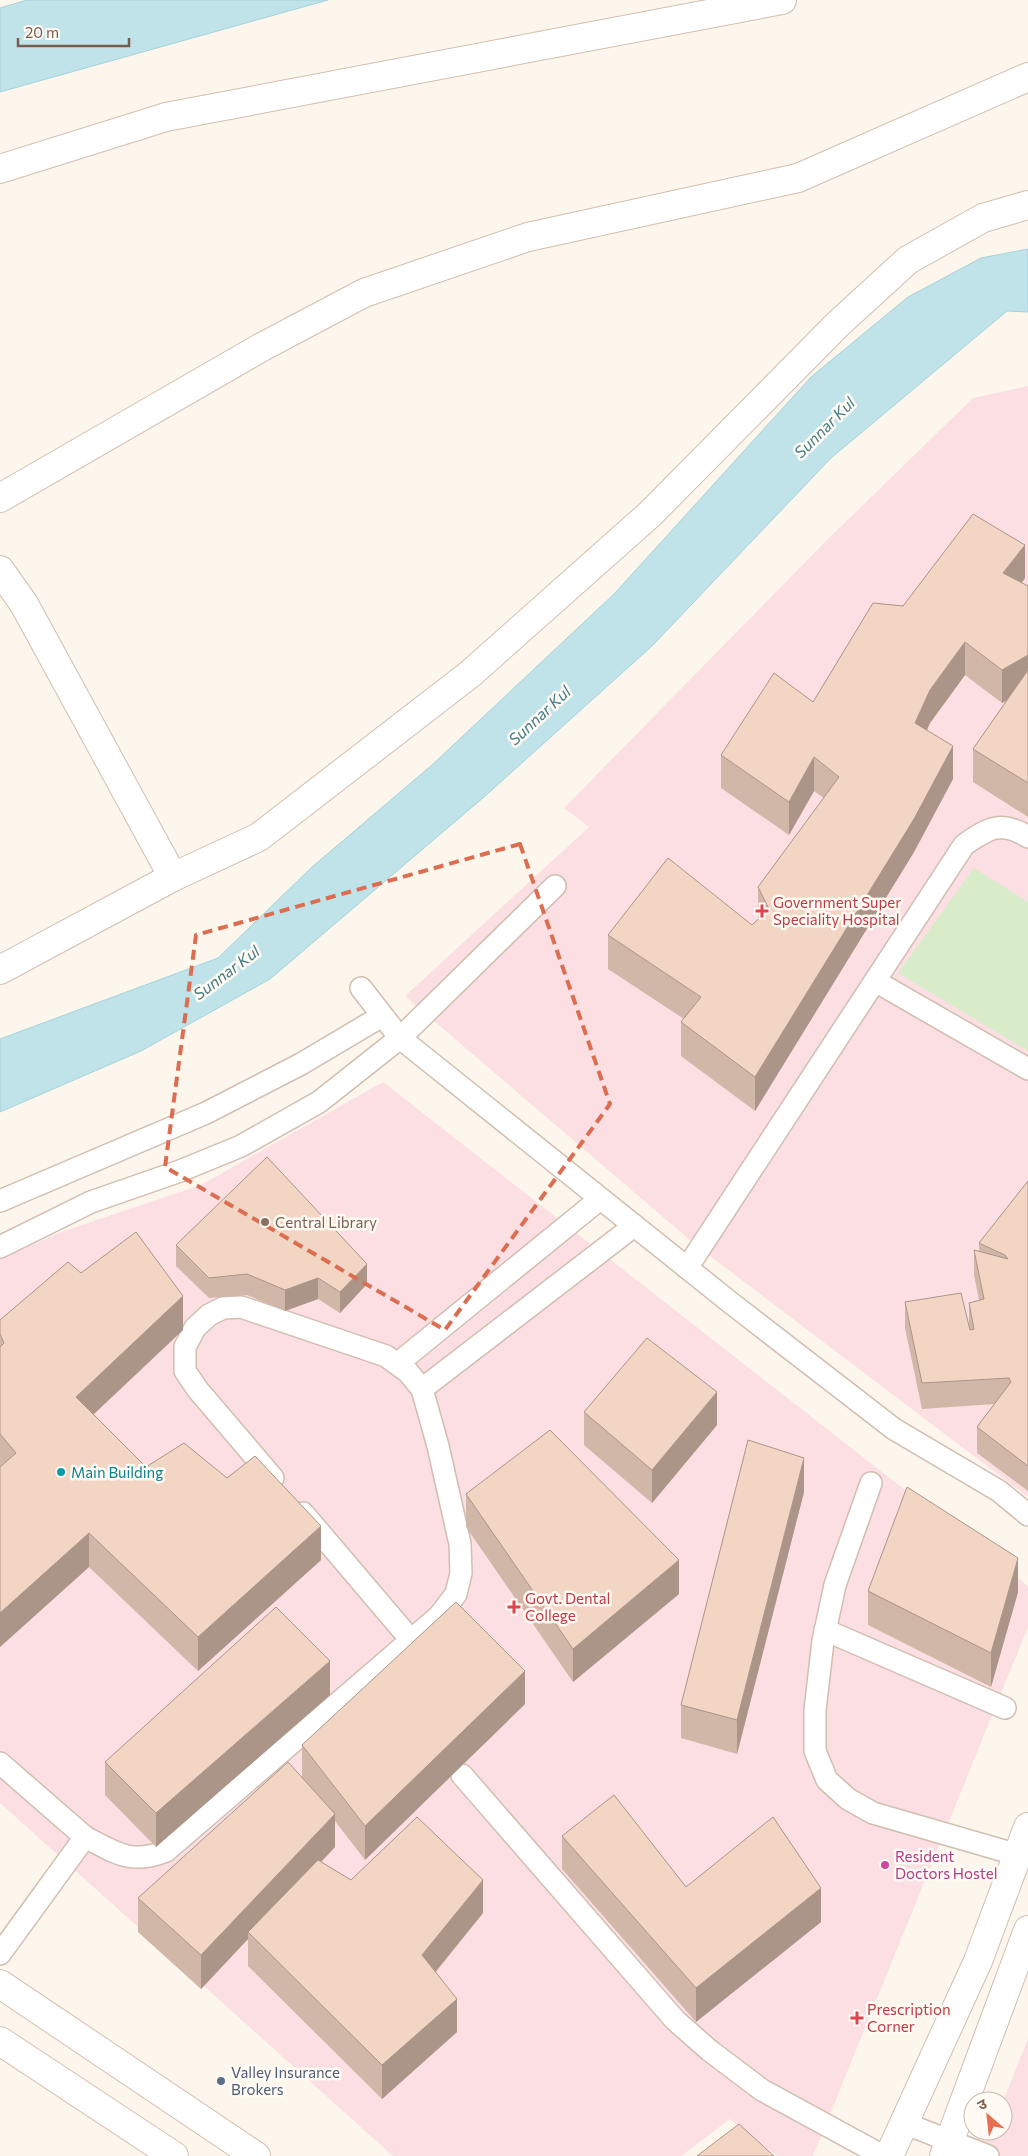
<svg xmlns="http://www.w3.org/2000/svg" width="1028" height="2156" viewBox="0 0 1028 2156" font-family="Commissioner,'Noto Sans Devanagari',sans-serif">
  <rect width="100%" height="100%" fill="#fdf6ec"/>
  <g fill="#fbdfe3">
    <path d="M 1028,386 L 1028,1497 L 698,1247 L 405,996 L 589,827 L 564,808 L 825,542 L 973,398 Z"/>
    <path d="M 383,1082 L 1028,1586 L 1028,1627 L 813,2156 L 777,2156 L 730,2119 L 681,2156 L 393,2156 L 0,1803 L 0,1259 L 61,1232 L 201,1185 Z"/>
    <path d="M 1028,2039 L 1028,2156 L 976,2156 L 988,2131 L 1003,2131 L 1003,2101 Z"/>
  </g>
  <path fill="#d8ecc9" d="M 974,868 L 1028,902 L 1028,1051 L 898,973 Z"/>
  <g fill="#bfe3e8" stroke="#a5d3da">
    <path d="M 27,0 L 328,0 L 0,92 L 0,8 Z"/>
    <path d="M 1028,249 L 1028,312 L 1007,311 L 831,458 L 652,646 L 484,797 L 270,979 L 141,1051 L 0,1112 L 0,1039 L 218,958 L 312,867 L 432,765 L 615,593 L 811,377 L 908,297 L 981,258 Z"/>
  </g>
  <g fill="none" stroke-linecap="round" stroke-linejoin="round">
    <defs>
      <g id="lane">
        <path d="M 875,981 L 1028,1069"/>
        <path d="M 361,988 L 400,1038 L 731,1303 L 894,1429 L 999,1491 L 1028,1515"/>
        <path d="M 0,1201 L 206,1113 L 301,1064 L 382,1016"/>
        <path d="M 0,1247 L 91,1202 L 180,1171 L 241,1146 L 319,1102 L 400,1038 L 555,886"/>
        <path d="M 687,1268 L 964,845 C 988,828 1002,820 1028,837"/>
        <path d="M 397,1364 L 600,1199"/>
        <path d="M 422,1389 L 634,1226"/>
        <path d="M 871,1483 L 835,1585 L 823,1641 L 815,1710 L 815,1751 L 827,1780 L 848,1799 L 873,1813 L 1018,1855"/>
        <path d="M 303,1513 L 411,1640"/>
        <path d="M 825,1630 L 1005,1708"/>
        <path d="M 0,1763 L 85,1837"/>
        <path d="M 462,1775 L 675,2020 L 709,2050 L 762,2090 L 883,2156"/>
        <path d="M 0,1954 L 85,1837 C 116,1853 131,1865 166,1851 L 439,1616 L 456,1594 L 461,1573 L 460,1544 L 438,1446 L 422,1389 L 408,1372 L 386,1356 L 241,1307 L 223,1308 L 209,1315 L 195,1328 L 185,1347 L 185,1371 L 198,1390 L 273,1478"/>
        <path d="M 904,2123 L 988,2156"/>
      </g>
      <g id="street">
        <path d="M 0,169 L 166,117 L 782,0"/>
        <path d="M 0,498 L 262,347 L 364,293 L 528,237 L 798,178 L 1028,77"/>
        <path d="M 0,570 L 24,604 L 173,877"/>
        <path d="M 0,970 L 173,877 L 259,837 L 470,674 L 650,514 L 838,324 L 908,260 L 983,218 L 1028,205"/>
        <path d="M 889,2156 L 978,1961 L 1028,1827"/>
        <path d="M 944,2156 L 1028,1930"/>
      </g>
      <g id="secondary">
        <path d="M 0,1984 L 256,2156"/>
        <path d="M 0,2041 L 174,2156"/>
      </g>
    </defs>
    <use href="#lane" stroke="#d1beb0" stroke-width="24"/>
    <use href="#street" stroke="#d1beb0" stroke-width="30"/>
    <use href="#secondary" stroke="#d6c0b0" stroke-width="30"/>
    <use href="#lane" stroke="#fff" stroke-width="21"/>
    <use href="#street" stroke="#fff" stroke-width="28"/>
    <use href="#secondary" stroke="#fff" stroke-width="28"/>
  </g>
  <g fill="#d1b7a8">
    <path d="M 1025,578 L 1022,583 L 1028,586 L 1028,817 L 973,782 L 973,749 L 1006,701 L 1002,703 L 965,675 L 930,723 L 927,730 L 953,779 L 914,852 L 755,1111 L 681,1056 L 681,1022 L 684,1019 L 608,969 L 608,935 L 752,925 L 758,920 L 758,887 L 824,798 L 814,791 L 789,835 L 721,788 L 721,755 L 813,702 L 903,606 Z"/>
    <path d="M 1028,1181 L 1028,1491 L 977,1453 L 977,1427 L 994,1404 L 922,1409 L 905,1328 L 905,1302 L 969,1326 L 969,1303 L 979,1300 L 974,1275 L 974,1250 L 979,1251 L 979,1243 Z"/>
    <path d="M 176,1245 L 367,1284 L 340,1313 L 318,1299 L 285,1311 L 247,1295 L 209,1298 L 176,1266 Z"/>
    <path d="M 81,1273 L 183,1330 L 93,1414 L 146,1467 L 321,1560 L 198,1671 L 89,1567 L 0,1647 L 0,1320 Z"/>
    <path d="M 584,1412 L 717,1425 L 652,1503 L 584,1445 Z"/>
    <path d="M 804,1492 L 737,1754 L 681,1738 L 681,1705 Z"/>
    <path d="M 466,1494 L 679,1594 L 573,1682 L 466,1527 Z"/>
    <path d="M 868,1591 L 1018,1592 L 991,1687 L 868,1625 Z"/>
    <path d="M 330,1695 L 156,1847 L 105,1795 L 105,1762 Z"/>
    <path d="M 525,1704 L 365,1860 L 335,1821 L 335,1847 L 321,1862 L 351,1880 L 483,1913 L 436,1972 L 457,2032 L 382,2099 L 248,1966 L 248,1939 L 201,1989 L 138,1932 L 138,1898 L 302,1777 L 302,1745 Z"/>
    <path d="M 562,1836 L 686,1887 L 821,1922 L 696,2022 L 562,1869 Z"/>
  </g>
  <g fill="#aa9588">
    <path d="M 1025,545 L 1025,578 L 1003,606 L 1003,573 Z"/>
    <path d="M 965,642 L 965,675 L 930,723 L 915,757 L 915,723 L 930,690 Z"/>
    <path d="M 1028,655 L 1028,689 L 1002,703 L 1002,670 Z"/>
    <path d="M 953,746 L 953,779 L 914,852 L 755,1111 L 755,1077 Z"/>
    <path d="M 814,757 L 814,791 L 789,835 L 789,802 Z"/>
    <path d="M 367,1264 L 367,1284 L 340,1313 L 340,1292 Z"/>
    <path d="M 318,1278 L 318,1299 L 285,1311 L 285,1290 Z"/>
    <path d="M 183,1296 L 183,1330 L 76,1431 L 76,1397 Z"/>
    <path d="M 717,1392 L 717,1425 L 652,1503 L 652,1470 Z"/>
    <path d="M 804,1458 L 804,1492 L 737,1754 L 737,1720 Z"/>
    <path d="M 321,1526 L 321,1560 L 198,1671 L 198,1637 Z"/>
    <path d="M 89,1533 L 89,1567 L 0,1647 L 0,1613 Z"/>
    <path d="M 1018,1558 L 1018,1592 L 991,1687 L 991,1653 Z"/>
    <path d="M 679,1560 L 679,1594 L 573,1682 L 573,1649 Z"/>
    <path d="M 330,1661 L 330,1695 L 156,1847 L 156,1813 Z"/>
    <path d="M 525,1671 L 525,1704 L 365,1860 L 365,1826 Z"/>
    <path d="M 335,1814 L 335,1847 L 252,1935 L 248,1932 L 248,1939 L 201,1989 L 201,1955 Z"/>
    <path d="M 483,1880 L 483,1913 L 422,1988 L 422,1955 Z"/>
    <path d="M 821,1888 L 821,1922 L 696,2022 L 696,1988 Z"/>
    <path d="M 457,1999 L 457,2032 L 382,2099 L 382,2065 Z"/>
  </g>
  <g fill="#f3d5c3" stroke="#aa9588">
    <path d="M 973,514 L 1025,545 L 1003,573 L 1028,586 L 1028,655 L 1002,670 L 965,642 L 930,690 L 915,723 L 953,746 L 914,819 L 755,1077 L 681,1022 L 701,997 L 608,935 L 668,858 L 752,925 L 769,909 L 758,887 L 839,777 L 814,757 L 789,802 L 721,755 L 774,673 L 813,702 L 873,603 L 903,606 Z"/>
    <path d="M 1028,670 L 1028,783 L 973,749 Z"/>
    <path d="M 267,1157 L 367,1264 L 340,1292 L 318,1278 L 285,1290 L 247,1274 L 209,1278 L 176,1245 Z"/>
    <path d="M 1028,1181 L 1028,1466 L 977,1427 L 1011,1382 L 1009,1378 L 922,1383 L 905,1302 L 961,1293 L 970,1330 L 974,1329 L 969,1303 L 984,1299 L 974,1250 L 1008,1259 L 1005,1255 L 979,1243 Z"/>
    <path d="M 136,1232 L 183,1296 L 76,1397 L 146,1467 L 184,1443 L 227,1478 L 255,1456 L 321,1526 L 198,1637 L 89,1533 L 0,1613 L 0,1467 L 16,1453 L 0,1434 L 0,1347 L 4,1343 L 0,1334 L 0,1320 L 68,1262 L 81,1273 Z"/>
    <path d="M 647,1338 L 717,1392 L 652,1470 L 584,1412 Z"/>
    <path d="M 550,1430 L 679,1560 L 573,1649 L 466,1494 Z"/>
    <path d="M 748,1440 L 804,1458 L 737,1720 L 681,1705 Z"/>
    <path d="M 907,1487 L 1018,1558 L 991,1653 L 868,1591 Z"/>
    <path d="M 456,1602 L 525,1671 L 365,1826 L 302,1745 Z"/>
    <path d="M 276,1607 L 330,1661 L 156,1813 L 105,1762 Z"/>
    <path d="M 288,1762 L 335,1814 L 201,1955 L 138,1898 Z"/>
    <path d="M 614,1795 L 686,1887 L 773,1817 L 821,1888 L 696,1988 L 562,1836 Z"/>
    <path d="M 417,1817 L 483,1880 L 422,1955 L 457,1999 L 382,2065 L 248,1932 L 318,1860 L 351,1880 Z"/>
    <path d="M 739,2124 L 774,2156 L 697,2156 Z"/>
  </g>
  <path fill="none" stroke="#dc6d51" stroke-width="4" stroke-dasharray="10 6" stroke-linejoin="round" d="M 520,844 L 610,1104 L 445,1330 L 165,1167 L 196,935 Z"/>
  <g fill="#e0444e" stroke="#fffaf3" stroke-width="2">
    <path d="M759.5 903.5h5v5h5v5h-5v5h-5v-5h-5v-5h5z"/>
    <path d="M511.5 1599.5h5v5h5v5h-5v5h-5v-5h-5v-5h5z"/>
    <path d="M854.5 2010.5h5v5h5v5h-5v5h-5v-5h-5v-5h5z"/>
  </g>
  <circle fill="#8d6e63" stroke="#fffaf3" stroke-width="2" cx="265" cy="1222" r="5"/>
  <circle fill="#0f9aa8" stroke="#fffaf3" stroke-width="2" cx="61" cy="1472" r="5"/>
  <circle fill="#d1479c" stroke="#fffaf3" stroke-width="2" cx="885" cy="1865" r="5"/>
  <circle fill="#5c6f8a" stroke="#fffaf3" stroke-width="2" cx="221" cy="2081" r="5"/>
  <g text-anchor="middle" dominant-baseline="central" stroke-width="5" stroke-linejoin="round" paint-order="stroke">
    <g font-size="15" fill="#be3a42" stroke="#fffaf3" text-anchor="start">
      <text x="773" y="902">Government Super<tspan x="773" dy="17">Speciality Hospital</tspan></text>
      <text x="525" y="1598">Govt. Dental<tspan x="525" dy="17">College</tspan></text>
      <text x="867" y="2009">Prescription<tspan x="867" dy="17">Corner</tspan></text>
    </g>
    <g font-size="15" fill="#785e54" stroke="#fffaf3" text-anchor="start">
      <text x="275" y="1222">Central Library</text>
    </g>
    <g font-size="15" fill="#0d838f" stroke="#fffaf3" text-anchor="start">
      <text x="71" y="1472">Main Building</text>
    </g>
    <g font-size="15" fill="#b23c85" stroke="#fffaf3" text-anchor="start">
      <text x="895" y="1856">Resident<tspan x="895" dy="17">Doctors Hostel</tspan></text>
    </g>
    <g font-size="15" fill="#4e5e75" stroke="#fffaf3" text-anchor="start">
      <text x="231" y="2072">Valley Insurance<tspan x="231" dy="17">Brokers</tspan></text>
    </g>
    <g font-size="16" font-style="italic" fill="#437c86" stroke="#fffaf3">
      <text transform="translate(824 427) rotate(-45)">Sunnar Kul</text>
      <text transform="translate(539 715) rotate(-43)">Sunnar Kul</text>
      <text transform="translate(226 972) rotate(-37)">Sunnar Kul</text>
    </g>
  </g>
  <g transform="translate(988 2116) rotate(332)"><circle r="24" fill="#fffaf3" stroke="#cabbb1"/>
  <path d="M0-4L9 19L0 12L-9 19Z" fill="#e76f51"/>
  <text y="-8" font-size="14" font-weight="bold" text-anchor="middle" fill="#7a5c4d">उ</text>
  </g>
  <path d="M18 38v8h111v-8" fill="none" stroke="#7a5c4d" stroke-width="2.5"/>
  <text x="25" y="38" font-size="15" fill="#7a5c4d" stroke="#fffaf3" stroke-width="4" paint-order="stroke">20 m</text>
</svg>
